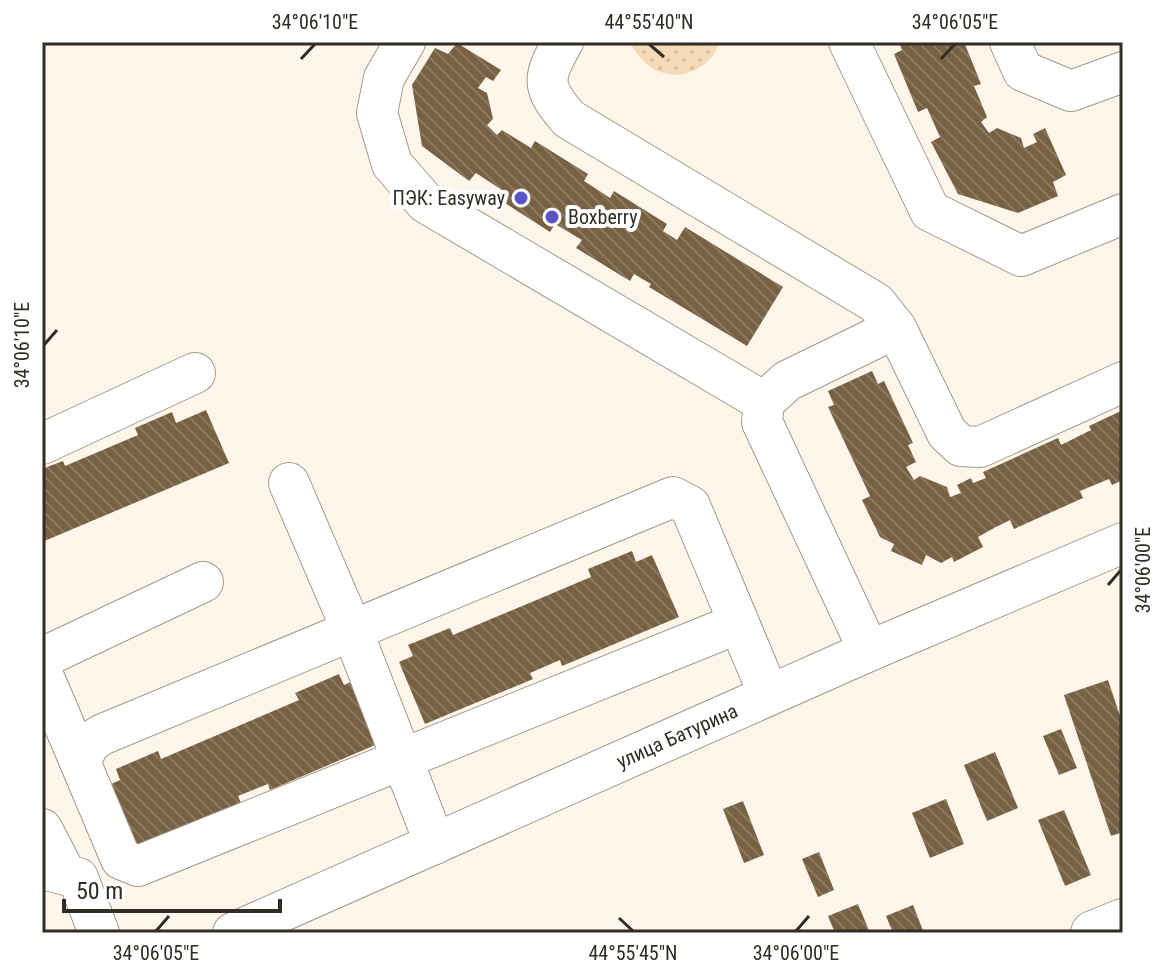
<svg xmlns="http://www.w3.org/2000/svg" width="1165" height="975" viewBox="0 0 1165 975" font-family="'Roboto Condensed',sans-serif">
  <defs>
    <pattern id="green-dots" width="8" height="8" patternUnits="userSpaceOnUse" patternTransform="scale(2)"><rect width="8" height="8" fill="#f5dab8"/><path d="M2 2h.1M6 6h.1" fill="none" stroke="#d2bb9e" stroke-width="1.8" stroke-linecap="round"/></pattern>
    <pattern id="building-back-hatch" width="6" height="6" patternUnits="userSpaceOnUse" patternTransform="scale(2)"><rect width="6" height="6" fill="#786042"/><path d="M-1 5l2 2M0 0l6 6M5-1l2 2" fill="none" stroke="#8a7861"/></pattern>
  </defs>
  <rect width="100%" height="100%" fill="#fef5eb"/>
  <path fill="url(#green-dots)" d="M 630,42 L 720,42 C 717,48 715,55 710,59 C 683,87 645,75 630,42 Z"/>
  <g fill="url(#building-back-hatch)">
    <path d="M 899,42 L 964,42 L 981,84 L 974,86 L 987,117 L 981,122 L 989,133 L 997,128 L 1021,138 L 1024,148 L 1037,142 L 1033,134 L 1045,128 L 1066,175 L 1053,182 L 1058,196 L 1018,213 L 958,194 L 931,142 L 940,137 L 927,108 L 918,112 L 894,54 L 902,50 Z"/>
    <path d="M 457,43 L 501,70 L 493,81 L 486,77 L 478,88 L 487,93 L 493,119 L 487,125 L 497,135 L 502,130 L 531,148 L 535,141 L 588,174 L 584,181 L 598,190 L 610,198 L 614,191 L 667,224 L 663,231 L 677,240 L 685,227 L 783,287 L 747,346 L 649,287 L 651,284 L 634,274 L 630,281 L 576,248 L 582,240 L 555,224 L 550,232 L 497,198 L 502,190 L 476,173 L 469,181 L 422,146 L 412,85 L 435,48 L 448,54 Z"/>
    <path d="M 872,371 L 878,384 L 884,381 L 913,443 L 908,445 L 916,462 L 906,467 L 914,480 L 920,476 L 947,487 L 950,497 L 961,493 L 957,485 L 971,478 L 973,483 L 986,478 L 983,472 L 1058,438 L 1061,445 L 1091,430 L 1089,426 L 1123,410 L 1123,480 L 1112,485 L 1109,479 L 1080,491 L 1083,498 L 1014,529 L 1010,520 L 994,528 L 978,537 L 983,547 L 954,562 L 952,557 L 941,563 L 926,555 L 922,565 L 891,551 L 894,544 L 880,537 L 862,500 L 870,496 L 828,407 L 834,405 L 828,391 Z"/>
    <path d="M 206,410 L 229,463 L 42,542 L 42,469 L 63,461 L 65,466 L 138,435 L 135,428 L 172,412 L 176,423 Z"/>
    <path d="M 632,551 L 636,562 L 652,555 L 679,617 L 562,666 L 560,660 L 530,673 L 533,679 L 425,724 L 399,662 L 413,656 L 408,645 L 450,628 L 453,635 L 591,577 L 588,569 Z"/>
    <path d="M 339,674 L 344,685 L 360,678 L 387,740 L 270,790 L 268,784 L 238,796 L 241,803 L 133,848 L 107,786 L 120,780 L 116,769 L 158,751 L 161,759 L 299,700 L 295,693 Z"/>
    <path d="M 1108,680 L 1123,725 L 1123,832 L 1111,836 L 1064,695 Z"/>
    <path d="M 1061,729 L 1077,768 L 1059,775 L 1043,736 Z"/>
    <path d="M 995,752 L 1018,808 L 987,821 L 964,765 Z"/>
    <path d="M 946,799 L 964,844 L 930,858 L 912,813 Z"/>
    <path d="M 743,801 L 764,855 L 744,863 L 723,809 Z"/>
    <path d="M 1064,810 L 1091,875 L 1065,886 L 1038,820 Z"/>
    <path d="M 819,852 L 834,890 L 818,897 L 802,859 Z"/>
    <path d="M 858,904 L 870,933 L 835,933 L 828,916 Z"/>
    <path d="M 913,905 L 924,933 L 893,933 L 886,916 Z"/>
  </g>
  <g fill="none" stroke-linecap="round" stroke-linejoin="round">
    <defs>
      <g id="minor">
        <path d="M 405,42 L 384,78 L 377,113 L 392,164 L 426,203 L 764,402"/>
        <path d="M 563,42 C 542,78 541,87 569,119 L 876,303 L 896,328"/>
        <path d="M 849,42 L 930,211 L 1021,256 L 1123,214"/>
        <path d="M 1010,42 L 1023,71 L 1071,91 L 1123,72"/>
        <path d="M 42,444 L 195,373"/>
        <path d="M 289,483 L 352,630 L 435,844"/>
        <path d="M 739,623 L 138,866 L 121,859 L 80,762 L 89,744 L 101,735 L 673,497 L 690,506 L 769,695"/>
        <path d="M 869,651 L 762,422 L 764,402 L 787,381 L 896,328 L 947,433 L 961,446 L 980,447 L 1123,382"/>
        <path d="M 42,658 L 203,582"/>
        <path d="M 42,673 L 80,762"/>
        <path d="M 42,829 L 66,875"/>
        <path d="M 42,869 L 78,878 L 99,933"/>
        <path d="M 233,933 L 869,651 L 1123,543"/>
      </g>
      <path id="major" d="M 1093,933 L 1123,921"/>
    </defs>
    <use href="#minor" stroke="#a59889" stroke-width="42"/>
    <use href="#major" stroke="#a59889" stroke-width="46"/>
    <use href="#minor" stroke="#fff" stroke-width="40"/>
    <use href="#major" stroke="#fff" stroke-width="44"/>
  </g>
  <path fill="none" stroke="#322d26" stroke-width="3" d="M 649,44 L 664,57M 301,59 L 315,44M 941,59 L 955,44M 44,345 L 57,330M 1108,585 L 1121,570M 619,918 L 633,931M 156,931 L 169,916M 796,931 L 809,916"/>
  <g fill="#5c52ca" stroke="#fff" stroke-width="3">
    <circle cx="521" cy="198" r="8"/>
    <circle cx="552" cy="217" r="8"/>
  </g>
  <g text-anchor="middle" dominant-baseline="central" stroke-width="8" stroke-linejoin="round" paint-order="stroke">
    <g font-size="20" fill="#322d26" stroke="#fff" text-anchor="end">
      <text x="505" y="198">ПЭК: Easyway</text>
      <text x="568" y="217" text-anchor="start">Boxberry</text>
    </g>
    <g font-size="20" fill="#322d26" stroke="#fff">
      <text transform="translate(677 736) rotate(-24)">улица Батурина</text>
    </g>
  </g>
  <rect width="1165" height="975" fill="none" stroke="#ffffff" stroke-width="88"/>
  <path d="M64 899v12h216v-12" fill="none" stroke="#322d26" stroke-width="4"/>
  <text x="76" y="899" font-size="24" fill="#322d26" stroke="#ffffff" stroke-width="6" paint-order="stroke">50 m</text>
  <rect x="44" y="44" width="1077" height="887" fill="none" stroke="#322d26" stroke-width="3"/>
  <g font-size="20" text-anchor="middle" fill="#322d26">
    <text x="315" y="29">34°06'10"E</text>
    <text x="649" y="29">44°55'40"N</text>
    <text x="955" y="29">34°06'05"E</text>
    <text transform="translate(22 345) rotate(-90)" y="7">34°06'10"E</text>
    <text transform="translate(1143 570) rotate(-90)" y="7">34°06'00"E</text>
    <text x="156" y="960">34°06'05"E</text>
    <text x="633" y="960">44°55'45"N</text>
    <text x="796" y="960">34°06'00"E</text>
  </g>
</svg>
